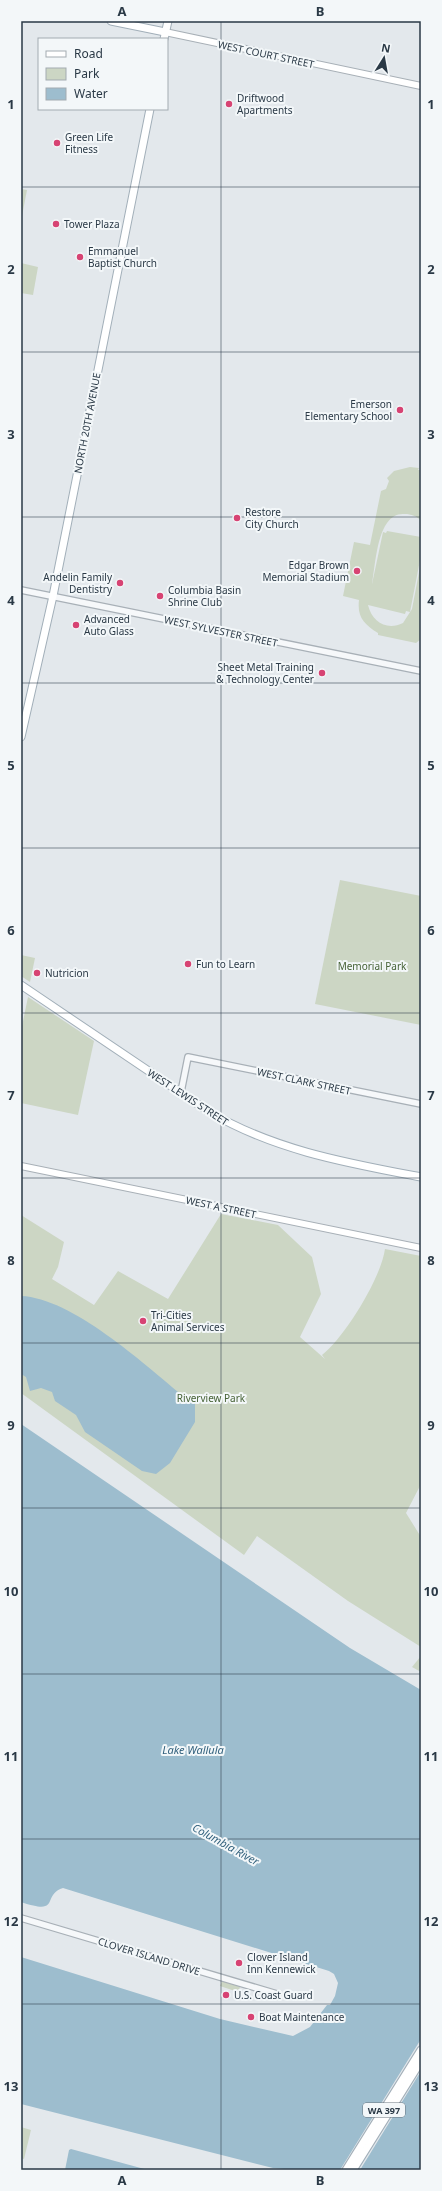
<svg xmlns="http://www.w3.org/2000/svg" width="442" height="2191" viewBox="0 0 442 2191" font-family="'Noto Sans',sans-serif">
  <rect width="100%" height="100%" fill="#e3e8ec"/>
  <g fill="#ccd6c4">
    <path d="M 21,189 L 27,190 L 21,221 Z"/>
    <path d="M 21,263 L 38,267 L 33,295 L 21,293 Z"/>
    <path d="M 410,467 L 419,468 L 418,470 L 421,470 L 421,521 C 417,516 411,514 405,514 C 377,511 376,564 372,584 L 383,532 L 386,533 L 387,531 L 421,537 L 421,555 L 410,612 L 406,611 L 405,614 L 368,605 C 372,622 387,631 403,623 L 412,609 L 421,562 L 421,639 L 416,643 L 378,635 L 378,633 C 364,624 357,617 359,600 L 343,596 L 354,542 L 370,545 L 381,491 L 386,489 L 389,481 L 387,478 L 394,471 Z"/>
    <path d="M 340,880 L 421,896 L 421,1025 L 315,1004 Z"/>
    <path d="M 21,955 L 35,958 L 30,982 L 21,976 Z"/>
    <path d="M 28,997 L 94,1041 L 78,1115 L 21,1103 L 21,1031 Z"/>
    <path d="M 221,1214 L 278,1225 L 312,1257 L 321,1294 L 300,1337 L 325,1359 L 322,1355 C 345,1337 381,1278 385,1249 L 421,1256 L 421,1484 L 406,1513 L 421,1537 L 421,1647 L 348,1601 L 257,1536 L 244,1555 L 21,1393 L 21,1215 L 64,1242 L 58,1267 L 52,1279 L 94,1305 L 118,1271 L 168,1299 Z"/>
    <path d="M 421,1656 L 421,1672 L 412,1667 Z"/>
    <path d="M 222,1981 L 240,1987 L 238,1992 L 220,1986 Z"/>
    <path d="M 21,2127 L 31,2130 L 24,2159 L 21,2158 Z"/>
  </g>
  <g fill="#9dbdce">
    <path d="M 21,1296 C 72,1298 143,1363 183,1396 L 195,1402 L 195,1422 L 170,1463 L 156,1474 L 142,1471 L 85,1432 L 76,1415 L 55,1401 L 52,1392 L 41,1388 L 30,1391 L 26,1377 L 21,1374 Z"/>
    <path d="M 21,1424 L 350,1648 L 421,1690 L 421,2170 L 295,2170 L 273,2168 L 21,2104 L 21,1957 L 220,2019 L 293,2036 L 310,2027 L 327,2005 L 330,2005 L 335,1996 L 338,1983 L 334,1974 L 329,1971 L 63,1888 C 41,1895 62,1916 21,1902 Z"/>
    <path d="M 71,2149 L 148,2170 L 65,2170 L 69,2150 Z"/>
  </g>
  <path fill="#e3e8ec" d="M 421,2039 L 421,2071 L 360,2170 L 340,2170 Z"/>
  <g fill="none" stroke-linecap="round" stroke-linejoin="round">
    <defs>
      <g id="tertiary">
        <path d="M 21,590 L 421,671"/>
        <path d="M 181,1092 L 188,1057 L 421,1104"/>
        <path d="M 21,1918 L 277,1994"/>
      </g>
      <g id="secondary">
        <path d="M 165,32 L 421,86"/>
        <path d="M 21,1166 L 421,1248"/>
      </g>
      <g id="primary">
        <path d="M 111,21 L 165,32"/>
        <path d="M 164,39 L 168,21"/>
        <path d="M 21,737 L 53,596 L 150,109"/>
        <path d="M 21,985 L 208,1111 C 273,1150 347,1163 421,1177"/>
        <path d="M 346,2170 L 421,2050"/>
        <path d="M 353,2170 L 421,2061"/>
      </g>
    </defs>
    <use href="#tertiary" stroke="#a8b0b7" stroke-width="8"/>
    <use href="#secondary" stroke="#a8b0b7" stroke-width="8"/>
    <use href="#primary" stroke="#a2afb9" stroke-width="9"/>
    <use href="#tertiary" stroke="#f6f8fa" stroke-width="5.5"/>
    <use href="#secondary" stroke="#fff" stroke-width="6"/>
    <use href="#primary" stroke="#fff" stroke-width="7"/>
  </g>
  <path fill="none" stroke="#2a3946" stroke-width="1" stroke-opacity="0.55" d="M 221,21 L 221,2170M 21,187 L 421,187M 21,352 L 421,352M 21,517 L 421,517M 21,683 L 421,683M 21,848 L 421,848M 21,1013 L 421,1013M 21,1178 L 421,1178M 21,1343 L 421,1343M 21,1508 L 421,1508M 21,1674 L 421,1674M 21,1839 L 421,1839M 21,2004 L 421,2004"/>
  <g fill="#d74373" stroke="#f3f7f9" stroke-width="1.5">
    <circle cx="229" cy="104" r="4"/>
    <circle cx="57" cy="143" r="4"/>
    <circle cx="56" cy="224" r="4"/>
    <circle cx="80" cy="257" r="4"/>
    <circle cx="400" cy="410" r="4"/>
    <circle cx="237" cy="518" r="4"/>
    <circle cx="357" cy="571" r="4"/>
    <circle cx="120" cy="583" r="4"/>
    <circle cx="160" cy="596" r="4"/>
    <circle cx="76" cy="625" r="4"/>
    <circle cx="322" cy="673" r="4"/>
    <circle cx="188" cy="964" r="4"/>
    <circle cx="37" cy="973" r="4"/>
    <circle cx="143" cy="1321" r="4"/>
    <circle cx="239" cy="1963" r="4"/>
    <circle cx="226" cy="1995" r="4"/>
    <circle cx="251" cy="2017" r="4"/>
  </g>
  <g text-anchor="middle" dominant-baseline="central" stroke-width="4" stroke-linejoin="round" paint-order="stroke">
    <rect fill="#f3f7f9" stroke="#66727c" stroke-width="1" x="363" y="2103" width="42" height="14" rx="3"/>
    <g font-size="9" font-weight="bold" fill="#2a3946">
      <text x="384" y="2110">WA 397</text>
    </g>
    <g font-size="10" fill="#2a3946" stroke="#f3f7f9">
      <text transform="translate(266 54) rotate(12)">WEST COURT STREET</text>
      <text transform="translate(87 423) rotate(-79)">NORTH 20TH AVENUE</text>
      <text transform="translate(221 631) rotate(12)">WEST SYLVESTER STREET</text>
      <text transform="translate(304 1081) rotate(12)">WEST CLARK STREET</text>
      <text transform="translate(188 1097) rotate(33)">WEST LEWIS STREET</text>
      <text transform="translate(221 1207) rotate(12)">WEST A STREET</text>
      <text transform="translate(149 1956) rotate(17)">CLOVER ISLAND DRIVE</text>
    </g>
    <g font-size="10" fill="#2a3946" stroke="#f3f7f9" text-anchor="start">
      <text x="237" y="98">Driftwood<tspan x="237" dy="12">Apartments</tspan></text>
      <text x="65" y="137">Green Life<tspan x="65" dy="12">Fitness</tspan></text>
      <text x="64" y="224">Tower Plaza</text>
      <text x="88" y="251">Emmanuel<tspan x="88" dy="12">Baptist Church</tspan></text>
      <text x="392" y="404" text-anchor="end">Emerson<tspan x="392" dy="12">Elementary School</tspan></text>
      <text x="245" y="512">Restore<tspan x="245" dy="12">City Church</tspan></text>
      <text x="349" y="565" text-anchor="end">Edgar Brown<tspan x="349" dy="12">Memorial Stadium</tspan></text>
      <text x="112" y="577" text-anchor="end">Andelin Family<tspan x="112" dy="12">Dentistry</tspan></text>
      <text x="168" y="590">Columbia Basin<tspan x="168" dy="12">Shrine Club</tspan></text>
      <text x="84" y="619">Advanced<tspan x="84" dy="12">Auto Glass</tspan></text>
      <text x="314" y="667" text-anchor="end">Sheet Metal Training<tspan x="314" dy="12">&amp; Technology Center</tspan></text>
      <text x="196" y="964">Fun to Learn</text>
      <text x="45" y="973">Nutricion</text>
      <text x="151" y="1315">Tri-Cities<tspan x="151" dy="12">Animal Services</tspan></text>
      <text x="247" y="1957">Clover Island<tspan x="247" dy="12">Inn Kennewick</tspan></text>
      <text x="234" y="1995">U.S. Coast Guard</text>
      <text x="259" y="2017">Boat Maintenance</text>
    </g>
    <g font-size="10" fill="#466236" stroke="#f3f7f9">
      <text x="372" y="966">Memorial Park</text>
      <text x="211" y="1398">Riverview Park</text>
    </g>
    <g font-size="11" font-style="italic" fill="#31607c" stroke="#f3f7f9">
      <text x="193" y="1749">Lake Wallula</text>
      <text transform="translate(226 1844) rotate(29)">Columbia River</text>
    </g>
  </g>
  <rect width="442" height="2191" fill="none" stroke="#f3f7f9" stroke-width="44"/>
  <rect x="38" y="38" width="130" height="72" fill="#f3f7f9" stroke="#a3abb1"/>
  <rect x="46" y="51" width="20" height="6" fill="#ffffff" stroke="#a3abb1"/>
  <text x="74" y="58" font-size="12" fill="#2a3946">Road</text>
  <rect x="46" y="68" width="20" height="12" fill="#ccd6c4" stroke="#a3abb1"/>
  <text x="74" y="78" font-size="12" fill="#2a3946">Park</text>
  <rect x="46" y="88" width="20" height="12" fill="#9dbdce" stroke="#a3abb1"/>
  <text x="74" y="98" font-size="12" fill="#2a3946">Water</text>
  <g transform="translate(384 58) rotate(11)" stroke="#f3f7f9" stroke-width="3" paint-order="stroke">
  <path d="M0-3L7 15L0 10L-7 15Z" fill="#2a3946"/>
  <text y="-6" font-size="11" font-weight="bold" text-anchor="middle" fill="#2a3946">N</text>
  </g>
  <rect x="22" y="22" width="398" height="2147" fill="none" stroke="#2a3946" stroke-width="1.5"/>
  <g font-size="13" text-anchor="middle" font-weight="bold" fill="#2a3946">
    <text x="122" y="16">A</text>
    <text x="320" y="16">B</text>
    <text x="11" y="109">1</text>
    <text x="431" y="109">1</text>
    <text x="11" y="274">2</text>
    <text x="431" y="274">2</text>
    <text x="11" y="439">3</text>
    <text x="431" y="439">3</text>
    <text x="11" y="605">4</text>
    <text x="431" y="605">4</text>
    <text x="11" y="770">5</text>
    <text x="431" y="770">5</text>
    <text x="11" y="935">6</text>
    <text x="431" y="935">6</text>
    <text x="11" y="1100">7</text>
    <text x="431" y="1100">7</text>
    <text x="11" y="1265">8</text>
    <text x="431" y="1265">8</text>
    <text x="11" y="1430">9</text>
    <text x="431" y="1430">9</text>
    <text x="11" y="1596">10</text>
    <text x="431" y="1596">10</text>
    <text x="11" y="1761">11</text>
    <text x="431" y="1761">11</text>
    <text x="11" y="1926">12</text>
    <text x="431" y="1926">12</text>
    <text x="11" y="2091">13</text>
    <text x="431" y="2091">13</text>
    <text x="122" y="2185">A</text>
    <text x="320" y="2185">B</text>
  </g>
</svg>
